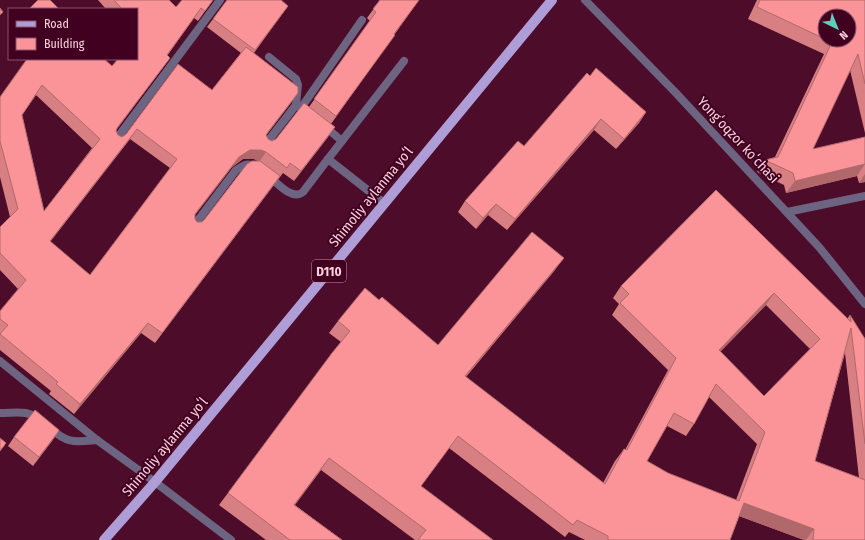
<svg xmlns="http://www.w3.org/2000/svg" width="865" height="540" viewBox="0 0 865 540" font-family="'Fira Sans Condensed',sans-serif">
  <rect width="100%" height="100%" fill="#4d0c2a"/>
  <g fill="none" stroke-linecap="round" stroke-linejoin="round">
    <g stroke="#6c6480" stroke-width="8">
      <path d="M 269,57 L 296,79 L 298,85 L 296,105 L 309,114"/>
      <path d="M 301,108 L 362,20"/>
      <path d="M 323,125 L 342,141"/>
      <path d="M 265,145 L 296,105"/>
      <path d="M 269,176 C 277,183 292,201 303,192 L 328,159"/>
      <path d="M 384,203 L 328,159 L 404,61"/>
      <path d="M 787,212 L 865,196"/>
      <path d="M 193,227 L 236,170 C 244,165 248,162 256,167"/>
      <path d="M 0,413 C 17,413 27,409 41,421"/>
      <path d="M 50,428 C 68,444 74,442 97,440"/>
      <path d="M 155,482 L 231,540"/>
    </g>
    <g stroke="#6c6480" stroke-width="8">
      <path d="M 585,0 L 675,92 L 819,247 L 865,304"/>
      <path d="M 115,141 L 220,0"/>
      <path d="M 0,361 L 97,440 L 155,482"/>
    </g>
    <path stroke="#ae9dd7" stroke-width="10" d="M 104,540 L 155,482 L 552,0"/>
  </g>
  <g fill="#d87f83" fill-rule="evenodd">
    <path d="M 98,0 L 169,0 L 176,7 L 213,0 L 198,21 L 194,18 L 167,56 L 170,58 L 117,129 L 116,131 L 118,135 L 122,137 L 212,90 L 241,53 L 207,27 L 213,19 L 288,6 L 254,53 L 298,93 L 267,134 L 266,135 L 268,139 L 272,141 L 276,139 L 309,107 L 370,21 L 367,18 L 380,0 L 419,0 L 331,124 L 328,137 L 294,181 L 283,173 L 155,343 L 141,333 L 74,414 L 49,394 L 51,391 L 0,350 L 0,311 L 18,289 L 0,270 L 0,227 L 10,217 L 0,177 L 0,97 L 137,59 L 137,9 L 106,9 ZM 36,95 L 92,148 L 44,211 L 22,115 ZM 130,139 L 170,168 L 90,275 L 50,242 ZM 243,159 L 254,159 L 258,161 L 204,220 L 202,222 L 197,222 L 195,219 L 195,215 L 232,167 Z"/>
    <path d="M 757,0 L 865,0 L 865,133 L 850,70 L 813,149 L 865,137 L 865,182 L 859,183 L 857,176 L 786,193 L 784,185 L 757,172 L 765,160 L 775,157 L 824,54 L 748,19 ZM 825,16 L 849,40 L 825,40 Z"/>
    <path d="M 590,76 L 646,112 L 639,123 L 616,149 L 594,130 L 507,230 L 488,215 L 476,229 L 458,212 L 465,201 L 524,146 Z"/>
    <path d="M 716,190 L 847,319 L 850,315 L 865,339 L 865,540 L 804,540 L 739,516 L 730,540 L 585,540 L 569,532 L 565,537 L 449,448 L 421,486 L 493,540 L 415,540 L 321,470 L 295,505 L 342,540 L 266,540 L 219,505 L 341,342 L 329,333 L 338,321 L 379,300 L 438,345 L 555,270 L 466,377 L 603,483 L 615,461 L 624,449 L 625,450 L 668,370 L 612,315 L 619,304 L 613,298 L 621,286 ZM 766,305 L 810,349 L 764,396 L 720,352 ZM 845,353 L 859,478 L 815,461 ZM 709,397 L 757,444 L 736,500 L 668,473 L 647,461 L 667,426 L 686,436 L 694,424 Z"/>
    <path d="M 58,432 L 52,441 L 33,466 L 8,446 L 14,437 Z"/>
  </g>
  <g fill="#b0686a">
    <path d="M 298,93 L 291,103 L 261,142 L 268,132 Z"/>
    <path d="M 646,112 L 639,123 L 616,149 L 624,139 Z"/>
    <path d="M 601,119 L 594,130 L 507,230 L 515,219 Z"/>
    <path d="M 335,127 L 328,137 L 294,181 L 301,171 Z"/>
    <path d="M 137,129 L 130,139 L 43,251 L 50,241 Z"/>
    <path d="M 250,150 L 261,150 L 266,152 L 259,162 L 254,159 L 243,159 L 232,167 L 189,224 L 239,157 Z"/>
    <path d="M 865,164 L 857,176 L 786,193 L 795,181 Z"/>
    <path d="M 865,174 L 865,182 L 859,183 Z"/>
    <path d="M 280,176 L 273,186 L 155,343 L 162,333 Z"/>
    <path d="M 496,204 L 488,215 L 476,229 L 483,218 Z"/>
    <path d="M 564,258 L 555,270 L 456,388 L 465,376 Z"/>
    <path d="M 774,293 L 766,305 L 710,362 L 719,350 Z"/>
    <path d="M 148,323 L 141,333 L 74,414 L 80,404 Z"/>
    <path d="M 58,432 L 52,441 L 33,466 L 39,457 Z"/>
    <path d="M 329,458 L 321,470 L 286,516 L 294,505 Z"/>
    <path d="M 744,503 L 814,529 L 806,540 L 804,540 L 736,515 Z"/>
  </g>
  <g fill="#fb9498" stroke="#b0686a" fill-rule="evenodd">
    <path d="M 38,0 L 50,0 L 59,9 L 29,9 Z"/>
    <path d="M 114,0 L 169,0 L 176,7 L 182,0 L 213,0 L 205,11 L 201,8 L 167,55 L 170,58 L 117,128 L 116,131 L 118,135 L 122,137 L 126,134 L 178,64 L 212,90 L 246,47 L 298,87 L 298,93 L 268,132 L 266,135 L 268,139 L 272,141 L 276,139 L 304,103 L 335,127 L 301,171 L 290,163 L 287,168 L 266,152 L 261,150 L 250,150 L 239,157 L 195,214 L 195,219 L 197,222 L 202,222 L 204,220 L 247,164 L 252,161 L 260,161 L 280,176 L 162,333 L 148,323 L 80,404 L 56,384 L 58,382 L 0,334 L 8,325 L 0,319 L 0,311 L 26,280 L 0,253 L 0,227 L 18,209 L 0,141 L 0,97 L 27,59 L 104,59 L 112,66 L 118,59 L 137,59 L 137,9 L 122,9 ZM 42,85 L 100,139 L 44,211 L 22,115 ZM 137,129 L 177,159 L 90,275 L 50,241 Z"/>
    <path d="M 227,0 L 281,0 L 288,6 L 255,50 L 213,19 Z"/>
    <path d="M 380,0 L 419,0 L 394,34 L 395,35 L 336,116 L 314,99 L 376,12 L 373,9 Z"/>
    <path d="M 760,0 L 865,0 L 865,84 L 858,54 L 813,149 L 865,137 L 865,164 L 795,181 L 793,173 L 765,160 L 778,157 L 832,42 L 828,40 L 849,40 L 849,16 L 825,16 L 825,39 L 757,7 Z"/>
    <path d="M 0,8 L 3,12 L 0,15 Z"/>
    <path d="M 596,68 L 646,112 L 624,139 L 601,119 L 515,219 L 496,204 L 483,218 L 465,201 L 518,141 L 524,146 L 587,73 L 590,76 Z"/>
    <path d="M 716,190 L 851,322 L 850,315 L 865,339 L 865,444 L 851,328 L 815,461 L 865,480 L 865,540 L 813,540 L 814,529 L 744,503 L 730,540 L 608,540 L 608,536 L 577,520 L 573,525 L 458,436 L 421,486 L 493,540 L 418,540 L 426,530 L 329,458 L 294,505 L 342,540 L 290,540 L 228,493 L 332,353 L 350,331 L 338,321 L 365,288 L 379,300 L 382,297 L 438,345 L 532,232 L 564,258 L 465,376 L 605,484 L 624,449 L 627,450 L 676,358 L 620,303 L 629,294 L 621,286 ZM 774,293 L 820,339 L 764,396 L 719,350 ZM 716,384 L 765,432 L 739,501 L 668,473 L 647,461 L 674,413 L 694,424 Z"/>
    <path d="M 35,410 L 59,430 L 58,432 L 39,457 L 14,437 Z"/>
    <path d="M 0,438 L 6,443 L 0,451 Z"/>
  </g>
  <g text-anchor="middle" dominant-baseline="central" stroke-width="4" stroke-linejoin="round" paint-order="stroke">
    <rect fill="#410020" stroke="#c292a4" stroke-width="1" x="312" y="260" width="34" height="22" rx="3"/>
    <g font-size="13" font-weight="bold" fill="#fad0dc">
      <text x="329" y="271">D110</text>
    </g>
    <g font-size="14" fill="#fad0dc" stroke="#410020">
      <text transform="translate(738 140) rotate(47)">Yongʻoqzor koʻchasi</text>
      <text transform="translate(371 197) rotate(-51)">Shimoliy aylanma yoʻl</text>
      <text transform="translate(165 447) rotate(-50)">Shimoliy aylanma yoʻl</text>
    </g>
  </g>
  <rect x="8" y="8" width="130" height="52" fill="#410020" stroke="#8b536b"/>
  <rect x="16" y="21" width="20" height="6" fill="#ae9dd7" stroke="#8b536b"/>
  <text x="44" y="28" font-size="12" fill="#fad0dc">Road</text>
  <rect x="16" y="38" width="20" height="12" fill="#fb9498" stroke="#8b536b"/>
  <text x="44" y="48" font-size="12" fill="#fad0dc">Building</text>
  <g transform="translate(837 28) rotate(137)"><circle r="19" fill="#410020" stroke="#8b536b"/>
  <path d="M0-3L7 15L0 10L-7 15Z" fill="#5eceb7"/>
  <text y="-6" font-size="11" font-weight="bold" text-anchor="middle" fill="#fad0dc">N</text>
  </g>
</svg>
